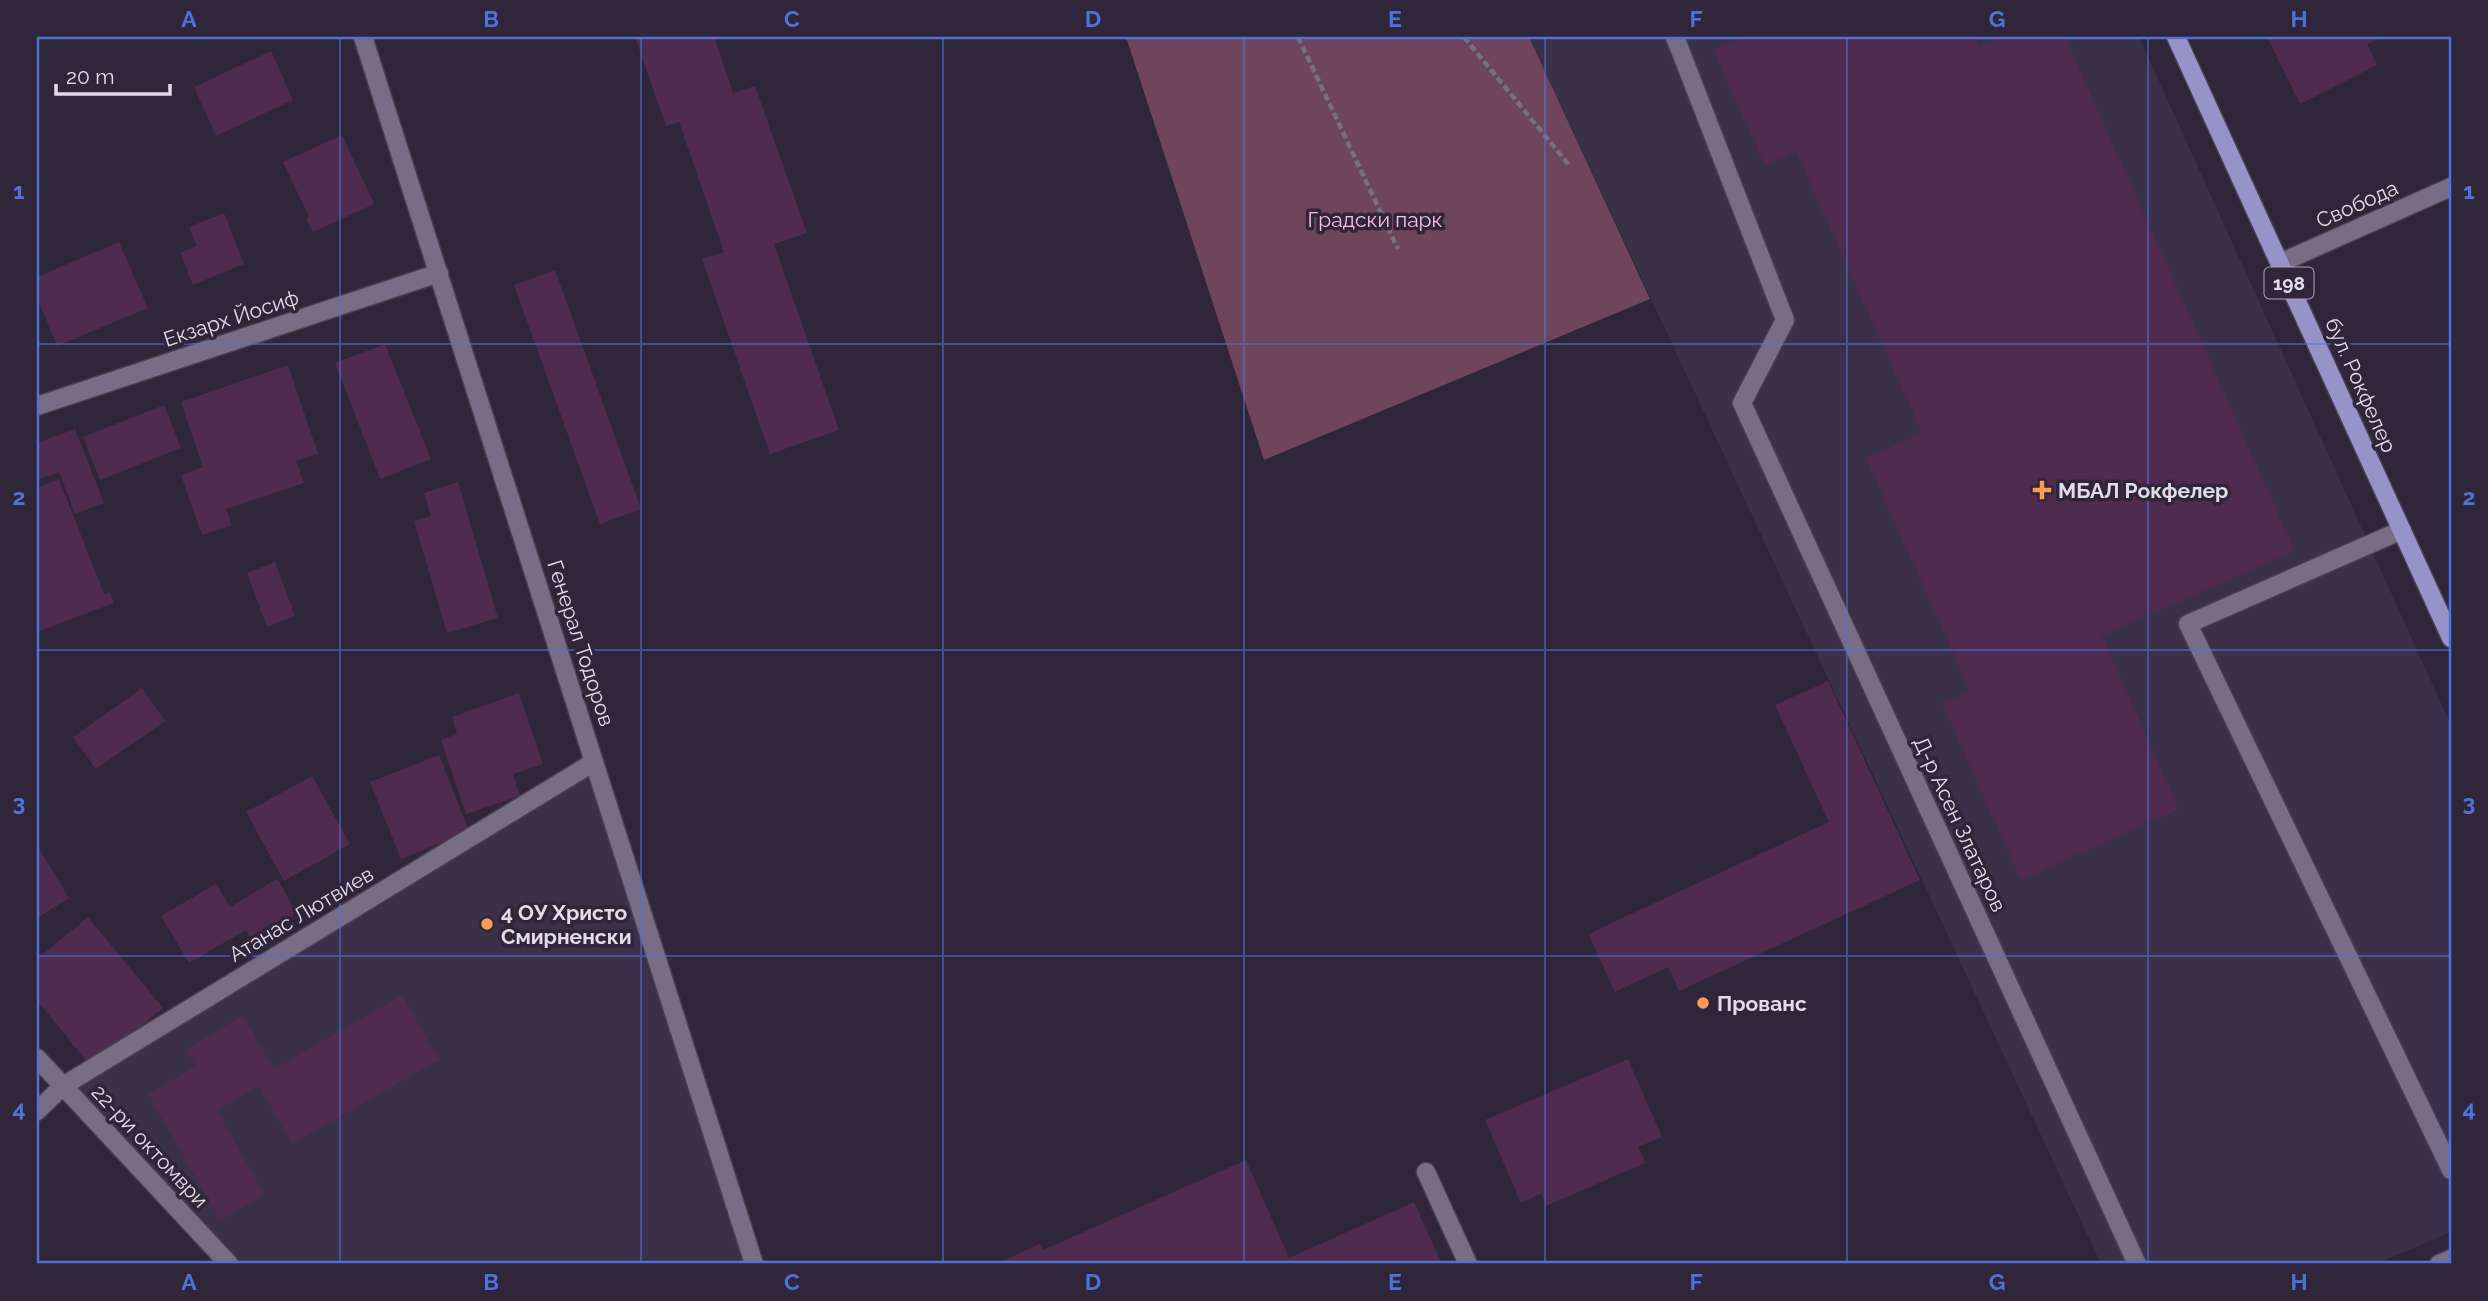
<svg xmlns="http://www.w3.org/2000/svg" width="2488" height="1301" viewBox="0 0 2488 1301" font-family="Raleway,sans-serif">
  <rect width="100%" height="100%" fill="#2f263a"/>
  <g fill="#3a3048">
    <path d="M 1529,37 L 2139,37 L 2451,725 L 2451,1232 L 2376,1264 L 2101,1264 Z"/>
    <path d="M 594,762 L 754,1264 L 229,1264 L 63,1086 Z"/>
  </g>
  <path fill="#6e455a" d="M 1126,37 L 1529,37 L 1650,299 L 1264,460 Z"/>
  <g fill="#4f2b50">
    <path d="M 635,37 L 714,37 L 733,93 L 755,86 L 807,233 L 774,244 L 839,430 L 770,454 L 702,259 L 724,252 L 679,122 L 666,126 Z"/>
    <path d="M 1744,37 L 1974,37 L 1979,47 L 2002,37 L 2065,37 L 2295,551 L 2102,636 L 2179,809 L 2021,880 L 1942,703 L 1970,691 L 1866,458 L 1922,433 L 1796,152 L 1765,166 L 1713,50 Z"/>
    <path d="M 2267,37 L 2383,37 L 2367,44 L 2377,65 L 2300,104 Z"/>
    <path d="M 271,51 L 293,100 L 216,136 L 194,87 Z"/>
    <path d="M 342,135 L 374,204 L 313,232 L 306,219 L 309,217 L 283,162 Z"/>
    <path d="M 224,213 L 244,264 L 193,285 L 180,253 L 197,246 L 189,227 Z"/>
    <path d="M 119,242 L 148,308 L 57,346 L 37,297 L 37,277 Z"/>
    <path d="M 555,270 L 641,509 L 600,524 L 514,285 Z"/>
    <path d="M 385,344 L 431,459 L 380,479 L 335,363 Z"/>
    <path d="M 288,365 L 318,454 L 296,461 L 304,483 L 226,509 L 232,525 L 202,535 L 181,475 L 203,467 L 181,402 Z"/>
    <path d="M 164,405 L 181,448 L 100,480 L 83,437 Z"/>
    <path d="M 75,429 L 104,503 L 75,514 L 59,472 L 37,480 L 37,443 Z"/>
    <path d="M 59,479 L 104,594 L 110,592 L 114,603 L 37,632 L 37,488 Z"/>
    <path d="M 458,482 L 498,618 L 447,633 L 414,521 L 431,516 L 424,493 Z"/>
    <path d="M 275,562 L 295,616 L 267,627 L 247,573 Z"/>
    <path d="M 1828,681 L 1920,880 L 1679,991 L 1668,967 L 1615,992 L 1588,934 L 1829,822 L 1775,705 Z"/>
    <path d="M 142,688 L 165,721 L 96,769 L 73,737 Z"/>
    <path d="M 519,693 L 543,764 L 513,774 L 520,796 L 466,814 L 441,740 L 457,734 L 452,717 Z"/>
    <path d="M 439,755 L 469,831 L 401,859 L 370,782 Z"/>
    <path d="M 312,776 L 350,844 L 284,881 L 246,812 Z"/>
    <path d="M 39,848 L 69,898 L 37,918 L 37,849 Z"/>
    <path d="M 277,879 L 297,913 L 252,940 L 246,930 L 189,963 L 161,916 L 216,884 L 230,907 Z"/>
    <path d="M 88,917 L 163,1008 L 91,1067 L 37,1000 L 37,959 Z"/>
    <path d="M 402,995 L 439,1060 L 292,1144 L 259,1086 L 217,1111 L 265,1195 L 220,1220 L 148,1094 L 196,1066 L 186,1049 L 243,1016 L 274,1069 Z"/>
    <path d="M 1628,1059 L 1662,1137 L 1638,1147 L 1645,1163 L 1546,1206 L 1541,1194 L 1521,1203 L 1485,1120 Z"/>
    <path d="M 1246,1160 L 1289,1258 L 1414,1202 L 1442,1264 L 1004,1264 L 1003,1261 L 1040,1244 L 1043,1250 Z"/>
  </g>
  <g fill="none" stroke-linecap="round" stroke-linejoin="round">
    <defs>
      <path id="pedestrian" d="M 2402,530 L 2188,624 L 2451,1170"/>
      <g id="minor">
        <path d="M 363,37 L 754,1264"/>
        <path d="M 1675,37 L 1785,320 L 1742,403 L 2137,1264"/>
        <path d="M 2280,263 L 2451,187"/>
        <path d="M 37,406 L 439,273"/>
        <path d="M 37,1058 L 229,1264"/>
        <path d="M 37,1111 L 63,1086 L 594,762"/>
        <path d="M 1426,1172 L 1468,1264"/>
      </g>
      <path id="tertiary" d="M 2439,1264 L 2451,1259"/>
      <path id="primary" d="M 2176,37 L 2451,638"/>
    </defs>
    <use href="#pedestrian" stroke="#484050" stroke-width="21"/>
    <use href="#minor" stroke="#484050" stroke-width="21"/>
    <use href="#tertiary" stroke="#484050" stroke-width="21"/>
    <use href="#primary" stroke="#484050" stroke-width="21"/>
    <g stroke="#787081" stroke-width="4.5" stroke-dasharray="7 3.5" stroke-linecap="butt">
      <path d="M 1298,37 L 1398,249"/>
      <path d="M 1464,37 L 1569,165"/>
    </g>
    <use href="#pedestrian" stroke="#776e85" stroke-width="18"/>
    <use href="#minor" stroke="#776e85" stroke-width="18"/>
    <use href="#tertiary" stroke="#776e85" stroke-width="18"/>
    <use href="#primary" stroke="#9693c9" stroke-width="18"/>
  </g>
  <path fill="none" stroke="#4e72dc" stroke-width="2" stroke-opacity="0.55" d="M 340,37 L 340,1264M 641,37 L 641,1264M 943,37 L 943,1264M 1244,37 L 1244,1264M 1545,37 L 1545,1264M 1847,37 L 1847,1264M 2148,37 L 2148,1264M 37,344 L 2451,344M 37,650 L 2451,650M 37,956 L 2451,956"/>
  <g fill="#ff9b5a" stroke="#2f263a" stroke-width="2.5">
    <path d="M2038.5 479.5h7v7h7v7h-7v7h-7v-7h-7v-7h7z"/>
    <circle cx="487" cy="924" r="7"/>
    <circle cx="1703" cy="1003" r="7"/>
  </g>
  <g text-anchor="middle" dominant-baseline="central" stroke-width="7" stroke-linejoin="round" paint-order="stroke">
    <rect fill="#2f263a" stroke="#aca5b4" stroke-width="2" x="2264.5" y="267.5" width="49" height="31" rx="5"/>
    <g font-size="19" font-weight="bold" fill="#e2dce9">
      <text x="2289" y="283">198</text>
    </g>
    <g font-size="21" fill="#e2dce9" stroke="#2f263a">
      <text transform="translate(2357 204) rotate(-24)">Свобода</text>
      <text transform="translate(231 318) rotate(-18)">Екзарх Йосиф</text>
      <text transform="translate(2361 385) rotate(66)">бул. Рокфелер</text>
      <text transform="translate(581 643) rotate(72)">Генерал Тодоров</text>
      <text transform="translate(1960 824) rotate(65)">Д-р Асен Златаров</text>
      <text transform="translate(301 914) rotate(-31)">Атанас Лютвиев</text>
      <text transform="translate(150 1146) rotate(47)">22-ри октомври</text>
    </g>
    <g font-size="21" fill="#fdbcdd" stroke="#2f263a">
      <text x="1375" y="219">Градски парк</text>
    </g>
    <g font-size="21" font-weight="bold" fill="#e2dce9" stroke="#2f263a" text-anchor="start">
      <text x="2058" y="490">МБАЛ Рокфелер</text>
      <text x="501" y="912">4 ОУ Христо<tspan x="501" dy="24">Смирненски</tspan></text>
      <text x="1717" y="1003">Прованс</text>
    </g>
  </g>
  <rect width="2488" height="1301" fill="none" stroke="#2f263a" stroke-width="77"/>
  <path d="M56 84v10h114v-10" fill="none" stroke="#e2dce9" stroke-width="3.5"/>
  <text x="66" y="84" font-size="21" fill="#e2dce9" stroke="#2f263a" stroke-width="5" paint-order="stroke">20 m</text>
  <rect x="38" y="38" width="2412" height="1224" fill="none" stroke="#4e72dc" stroke-width="2.5"/>
  <g font-size="23" text-anchor="middle" font-weight="bold" fill="#4e72dc">
    <text x="189" y="27">A</text>
    <text x="491" y="27">B</text>
    <text x="792" y="27">C</text>
    <text x="1093" y="27">D</text>
    <text x="1395" y="27">E</text>
    <text x="1696" y="27">F</text>
    <text x="1997" y="27">G</text>
    <text x="2299" y="27">H</text>
    <text x="19" y="199">1</text>
    <text x="2469" y="199">1</text>
    <text x="19" y="505">2</text>
    <text x="2469" y="505">2</text>
    <text x="19" y="811">3</text>
    <text x="2469" y="811">3</text>
    <text x="19" y="1117">4</text>
    <text x="2469" y="1117">4</text>
    <text x="189" y="1290">A</text>
    <text x="491" y="1290">B</text>
    <text x="792" y="1290">C</text>
    <text x="1093" y="1290">D</text>
    <text x="1395" y="1290">E</text>
    <text x="1696" y="1290">F</text>
    <text x="1997" y="1290">G</text>
    <text x="2299" y="1290">H</text>
  </g>
</svg>
